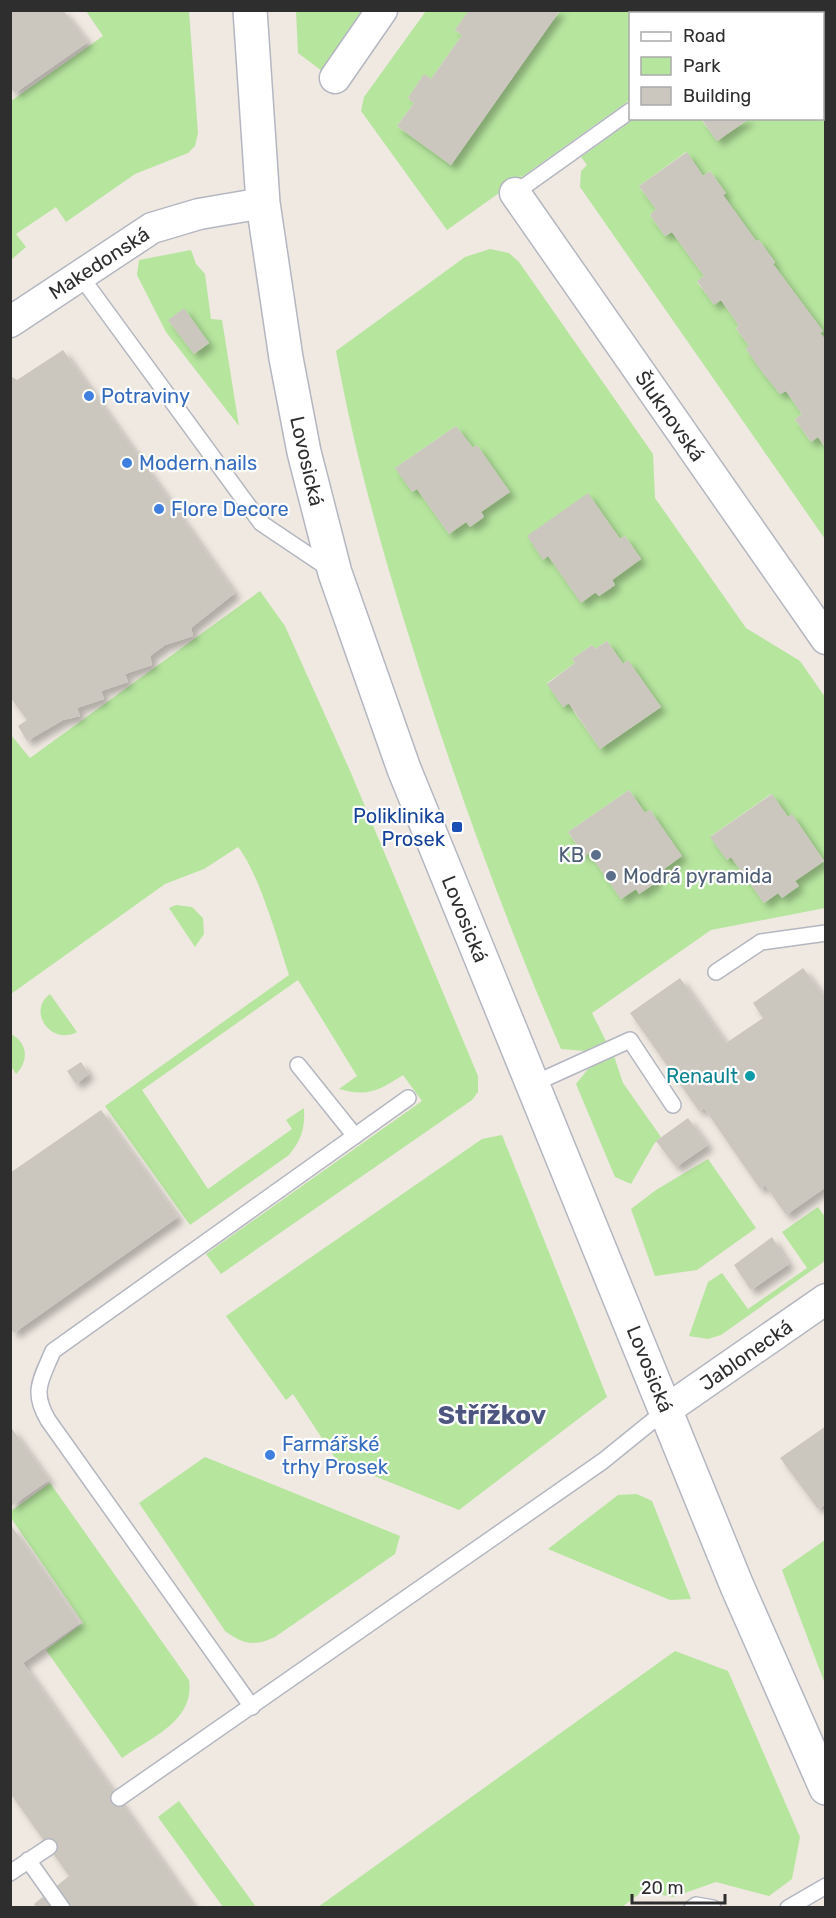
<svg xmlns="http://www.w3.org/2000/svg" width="836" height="1918" viewBox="0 0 836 1918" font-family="Rubik,sans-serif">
  <defs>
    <filter id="shadow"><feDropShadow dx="5.5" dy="5.5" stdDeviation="3" flood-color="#0004"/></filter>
  </defs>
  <rect width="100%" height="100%" fill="#efe9e1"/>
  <path fill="#f0e6d1" d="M 731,11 L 825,11 L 825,122 L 822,119 L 822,14 L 733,14 Z"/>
  <g fill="#b6e59e" fill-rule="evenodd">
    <path d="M 731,10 L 733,13 L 630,14 L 630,100 L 447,230 L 361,111 L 364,97 L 426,11 L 469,11 L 455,30 L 462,35 L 431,79 L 424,75 L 408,98 L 414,103 L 397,126 L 451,165 L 560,11 Z"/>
    <path d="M 86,11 L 189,11 L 198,133 L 195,146 L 188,153 L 135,174 L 66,222 L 56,207 L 16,234 L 26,247 L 11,260 L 11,101 L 103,36 Z"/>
    <path d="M 296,11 L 362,11 L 322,71 L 298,53 Z"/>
    <path d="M 634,119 L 701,119 L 717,141 L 749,119 L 822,119 L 825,123 L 825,340 L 820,333 L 822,331 L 773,264 L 775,262 L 759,240 L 756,241 L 723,195 L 725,193 L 710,171 L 703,176 L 686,152 L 639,186 L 656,209 L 650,215 L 665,236 L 672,232 L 704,276 L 697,282 L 714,304 L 721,300 L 739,326 L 736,328 L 749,346 L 746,349 L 780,394 L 786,391 L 802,414 L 795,419 L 810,441 L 818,437 L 825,448 L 825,539 L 580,187 L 581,171 L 587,165 L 581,157 Z"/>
    <path d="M 490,249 L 509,253 L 519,262 L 653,454 L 655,498 L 746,628 L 800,661 L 825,697 L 825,908 L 711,930 L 592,1013 L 606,1041 L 585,1051 L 561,1049 C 504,918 456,785 413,649 C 382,551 354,452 336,351 L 465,257 ZM 456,426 L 473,448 L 477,445 L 481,512 L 484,516 L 466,522 L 449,534 L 417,489 L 395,468 ZM 588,494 L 620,539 L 625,536 L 641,559 L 612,580 L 615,585 L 599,596 L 548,556 L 543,559 ZM 607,641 L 623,664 L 627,661 L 661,707 L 600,749 L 568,703 L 563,707 L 547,683 L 575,663 L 572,659 L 592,645 L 595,649 ZM 629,790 L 645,813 L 650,810 L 681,856 L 653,877 L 639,893 L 636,889 L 621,899 L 589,853 L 584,856 L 568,832 ZM 771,794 L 788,817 L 792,815 L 824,861 L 795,881 L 798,886 L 782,897 L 778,893 L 764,903 L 731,857 L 727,860 L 711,836 Z"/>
    <path d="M 191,250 L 196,264 L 205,274 L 211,319 L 222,320 L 239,426 L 166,332 L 137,275 L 139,260 ZM 175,315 L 176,315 L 209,343 L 194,354 L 169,321 Z"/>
    <path d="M 260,591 L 285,626 L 351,773 L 478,1076 L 478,1092 L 472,1100 L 221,1274 L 206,1254 L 422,1101 L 403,1075 C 378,1091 368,1097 339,1089 L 357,1076 L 298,980 L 142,1090 L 208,1189 L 292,1129 L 286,1120 L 304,1108 C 305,1128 302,1139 289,1155 L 190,1225 L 105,1106 L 289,975 C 278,941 259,873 238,847 L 204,869 L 165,884 L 11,994 L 11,735 L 30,758 Z"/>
    <path d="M 176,905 L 192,907 L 203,918 L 204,934 L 195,947 L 169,908 Z"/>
    <path d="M 50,994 L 77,1032 C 52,1046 26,1012 50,994 Z"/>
    <path d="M 11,1034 C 28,1043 29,1061 16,1074 L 11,1066 Z"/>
    <path d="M 614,1056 L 623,1083 L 661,1137 L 654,1144 L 631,1184 L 615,1177 L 576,1084 L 588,1069 Z"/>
    <path d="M 502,1135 L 607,1397 L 459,1510 L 337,1461 L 293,1394 L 286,1400 L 226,1316 L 482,1139 Z"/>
    <path d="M 708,1159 L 756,1228 L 697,1270 L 655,1276 L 631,1209 L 656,1190 Z"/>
    <path d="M 818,1207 L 825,1217 L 825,1261 L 721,1335 L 708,1339 L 689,1336 L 708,1282 L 722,1273 L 748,1309 L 807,1268 L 782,1232 Z"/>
    <path d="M 205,1457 L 400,1536 L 395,1554 L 275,1637 C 254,1647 243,1644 225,1631 L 139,1503 Z"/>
    <path d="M 50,1483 L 189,1680 C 195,1721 151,1737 122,1758 L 46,1650 L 83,1623 L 11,1518 L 11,1511 Z"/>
    <path d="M 637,1494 L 652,1501 L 691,1599 L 670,1600 L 548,1549 L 618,1495 Z"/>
    <path d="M 825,1540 L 825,1684 L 782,1570 Z"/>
    <path d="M 675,1651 L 728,1671 L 800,1837 L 792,1879 L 769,1896 L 716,1882 L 673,1897 L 643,1891 L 622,1907 L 318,1907 Z"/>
    <path d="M 179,1801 L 256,1907 L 223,1907 L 158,1817 Z"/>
  </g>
  <g fill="#cbc7bf" filter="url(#shadow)">
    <path d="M 10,10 L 63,10 L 88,42 L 15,93 L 10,88 Z"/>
    <path d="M 469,10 L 560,10 L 451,165 L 397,126 L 414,103 L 408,98 L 424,74 L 431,79 L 462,35 L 455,30 Z"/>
    <path d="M 701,118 L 750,118 L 717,141 Z"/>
    <path d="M 687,152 L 703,176 L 710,171 L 726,193 L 723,195 L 756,241 L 759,240 L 775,263 L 773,264 L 823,331 L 820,333 L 826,340 L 826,448 L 818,437 L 811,442 L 795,419 L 802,414 L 786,391 L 780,394 L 762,372 L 746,349 L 749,346 L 736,328 L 739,326 L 721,300 L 714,305 L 697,281 L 704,276 L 672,232 L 665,236 L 650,215 L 656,209 L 639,186 Z"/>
    <path d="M 184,308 L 209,343 L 194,354 L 168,320 Z"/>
    <path d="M 63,350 L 235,593 L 191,628 L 193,636 L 165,645 L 150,656 L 152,665 L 125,674 L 128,682 L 101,691 L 104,699 L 77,708 L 80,716 L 63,720 L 27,741 L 18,726 L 27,720 L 10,697 L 10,376 L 17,380 Z"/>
    <path d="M 456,426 L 473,448 L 477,445 L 510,492 L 481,512 L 484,517 L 470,527 L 466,522 L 449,534 L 417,489 L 412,492 L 395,468 Z"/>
    <path d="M 588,493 L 620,539 L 625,536 L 641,559 L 612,580 L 615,585 L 599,596 L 596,592 L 581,603 L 548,556 L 543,560 L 527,536 Z"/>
    <path d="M 607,641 L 623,664 L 628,660 L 661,707 L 600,749 L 569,703 L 563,707 L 547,684 L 575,663 L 572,659 L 592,645 L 595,649 Z"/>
    <path d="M 629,790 L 645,813 L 650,810 L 682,856 L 653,877 L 657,882 L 639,894 L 636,889 L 621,899 L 589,853 L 585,856 L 568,832 Z"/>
    <path d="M 772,794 L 788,817 L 792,814 L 824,861 L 795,881 L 799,886 L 782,898 L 778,893 L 764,903 L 731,857 L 727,860 L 710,837 Z"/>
    <path d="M 803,968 L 826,999 L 826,1187 L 786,1215 L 765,1185 L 760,1189 L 704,1108 L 699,1111 L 630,1013 L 680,978 L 726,1043 L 763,1018 L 753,1003 Z"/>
    <path d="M 81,1062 L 89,1074 L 76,1084 L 67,1071 Z"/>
    <path d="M 101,1110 L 178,1217 L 14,1333 L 10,1328 L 10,1173 Z"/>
    <path d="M 688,1118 L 708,1145 L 676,1167 L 656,1141 Z"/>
    <path d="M 772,1237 L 789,1264 L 751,1290 L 734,1265 Z"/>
    <path d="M 10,1426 L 49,1480 L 10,1507 Z"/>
    <path d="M 826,1426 L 826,1504 L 818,1509 L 780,1458 Z"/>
    <path d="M 10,1524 L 80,1623 L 23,1663 L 195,1908 L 96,1908 L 95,1905 L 91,1908 L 36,1908 L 34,1904 L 69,1876 L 10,1793 Z"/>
  </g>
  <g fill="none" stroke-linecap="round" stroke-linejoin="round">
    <defs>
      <g id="service">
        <path d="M 767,14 L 771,10"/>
        <path d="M 515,193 L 630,111"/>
        <path d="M 79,274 L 261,523 L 331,570"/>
        <path d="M 716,972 L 761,942 L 826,933"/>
        <path d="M 298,1065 L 355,1136"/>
        <path d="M 533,1084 L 630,1040 L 673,1105"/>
        <path d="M 252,1707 L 48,1420 C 31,1391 41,1380 53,1351 L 408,1098"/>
        <path d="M 119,1798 L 603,1461 L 666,1410"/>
        <path d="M 28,1860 L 62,1908"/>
        <path d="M 10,1873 L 49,1847"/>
        <path d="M 692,1908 L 696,1905 L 713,1908"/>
        <path d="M 788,1908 L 826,1886"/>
      </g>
      <g id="minor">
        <path d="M 335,78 L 382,10"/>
        <path d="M 515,193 L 826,639"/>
        <path d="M 10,322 L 152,228 L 199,214 L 263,203"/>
        <path d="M 666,1410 L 826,1299"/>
      </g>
      <path id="tertiary" d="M 250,10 L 263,203 L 286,358 L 304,452 L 335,573 L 404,769 L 737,1586 L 826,1788"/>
    </defs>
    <use href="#service" stroke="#b4b7c1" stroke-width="18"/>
    <use href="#minor" stroke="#b4b7c1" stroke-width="33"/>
    <use href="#tertiary" stroke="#b4b7c1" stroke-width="36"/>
    <use href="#service" stroke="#fff" stroke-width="15"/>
    <use href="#minor" stroke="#fff" stroke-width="30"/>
    <use href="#tertiary" stroke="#fff" stroke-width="33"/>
  </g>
  <g fill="#3f7fe0" stroke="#fff" stroke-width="2">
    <circle cx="89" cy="396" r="6"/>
    <circle cx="127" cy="463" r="6"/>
    <circle cx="159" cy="509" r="6"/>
    <circle cx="270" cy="1455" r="6"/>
  </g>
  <rect fill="#1a4fb4" stroke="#fff" stroke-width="2" x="451" y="821" width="12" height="12" rx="3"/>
  <g fill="#5c6f8a" stroke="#fff" stroke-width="2">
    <circle cx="596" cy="855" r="6"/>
    <circle cx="611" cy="876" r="6"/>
  </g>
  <circle fill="#0f9aa8" stroke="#fff" stroke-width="2" cx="750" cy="1076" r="6"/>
  <g text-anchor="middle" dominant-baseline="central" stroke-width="4.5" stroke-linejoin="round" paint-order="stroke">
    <g font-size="20" fill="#2e2e2e" stroke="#fff">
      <text transform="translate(99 263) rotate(-33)">Makedonská</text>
      <text transform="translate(670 416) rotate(55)">Šluknovská</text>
      <text transform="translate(307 461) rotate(77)">Lovosická</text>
      <text transform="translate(465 919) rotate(68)">Lovosická</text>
      <text transform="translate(746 1355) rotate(-35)">Jablonecká</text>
      <text transform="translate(650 1369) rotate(68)">Lovosická</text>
    </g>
    <g font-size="20" fill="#366cbe" stroke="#fff" text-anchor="start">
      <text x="101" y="396">Potraviny</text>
      <text x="139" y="463">Modern nails</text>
      <text x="171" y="509">Flore Decore</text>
      <text x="282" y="1444">Farmářské<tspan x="282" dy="23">trhy Prosek</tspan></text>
    </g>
    <g font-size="20" fill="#164399" stroke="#fff" text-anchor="end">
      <text x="445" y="816">Poliklinika<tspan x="445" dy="23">Prosek</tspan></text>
    </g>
    <g font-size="20" fill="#4e5e75" stroke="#fff" text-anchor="end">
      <text x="584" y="855">KB</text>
      <text x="623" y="876" text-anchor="start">Modrá pyramida</text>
    </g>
    <g font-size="20" fill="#0d838f" stroke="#fff" text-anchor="end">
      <text x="738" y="1076">Renault</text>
    </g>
    <g font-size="26" font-weight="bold" fill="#4d5680" stroke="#fff">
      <text x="492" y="1415">Střížkov</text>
    </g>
  </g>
  <rect width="836" height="1918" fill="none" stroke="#2e2e2e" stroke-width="24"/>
  <rect x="629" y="12" width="195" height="108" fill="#ffffff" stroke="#ababab" stroke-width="1.5"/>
  <rect x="641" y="32" width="30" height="9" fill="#ffffff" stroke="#ababab" stroke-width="1.5"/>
  <text x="683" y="42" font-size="18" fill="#2e2e2e">Road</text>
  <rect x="641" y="57" width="30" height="18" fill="#b6e59e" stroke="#ababab" stroke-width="1.5"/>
  <text x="683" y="72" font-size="18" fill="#2e2e2e">Park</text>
  <rect x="641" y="87" width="30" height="18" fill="#cbc7bf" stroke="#ababab" stroke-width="1.5"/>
  <text x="683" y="102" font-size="18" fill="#2e2e2e">Building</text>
  <path d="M632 1894v9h93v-9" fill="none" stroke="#2e2e2e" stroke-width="3"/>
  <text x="641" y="1894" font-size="18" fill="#2e2e2e" stroke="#ffffff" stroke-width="4.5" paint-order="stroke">20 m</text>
</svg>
